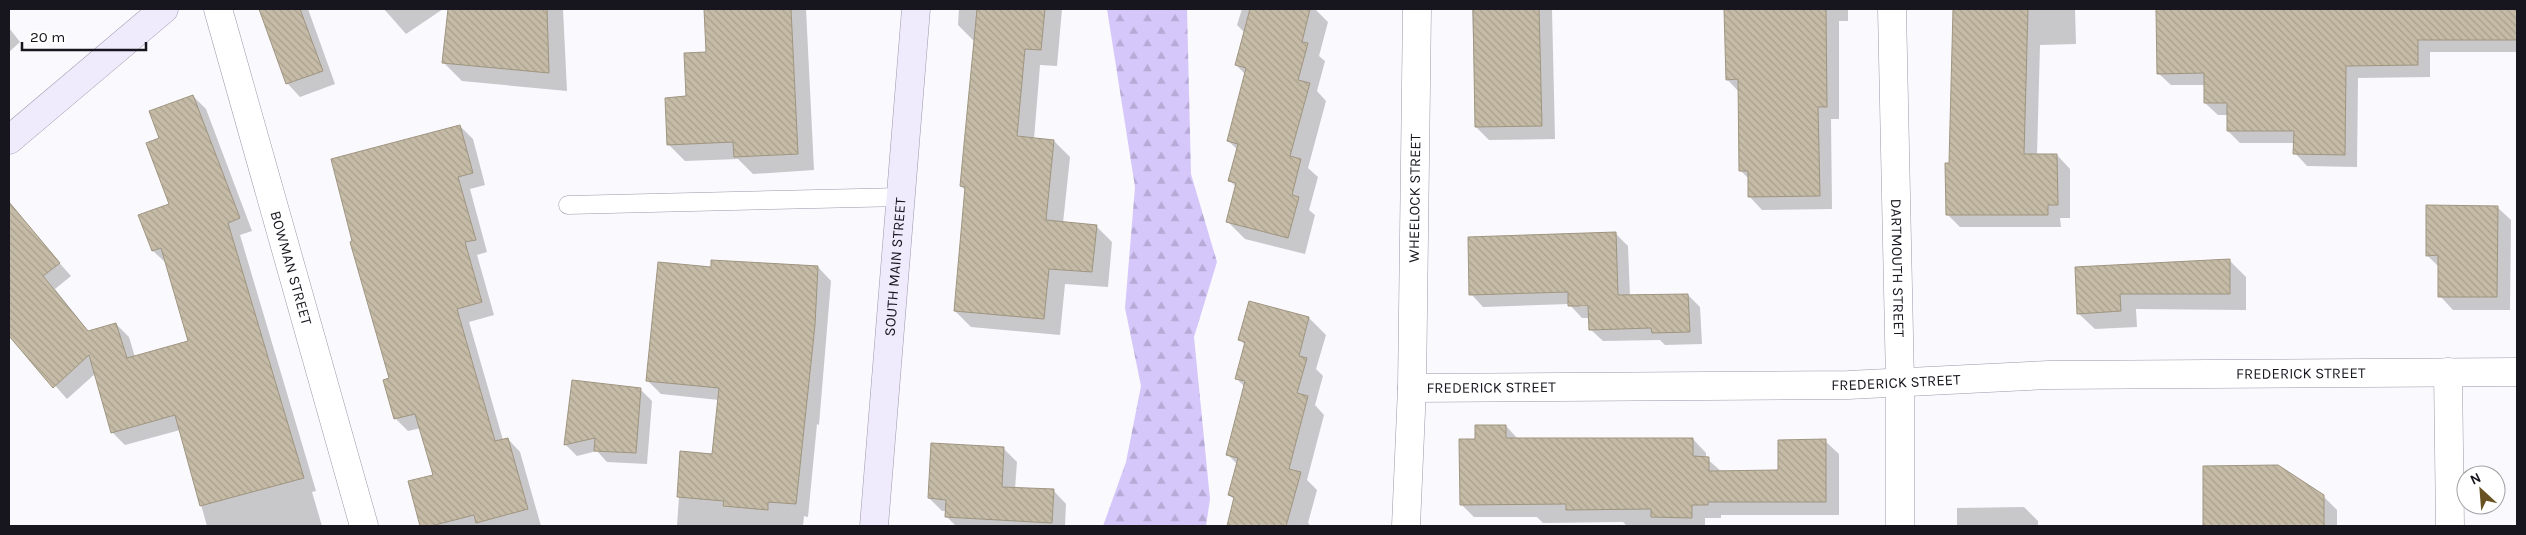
<svg xmlns="http://www.w3.org/2000/svg" width="2526" height="535" viewBox="0 0 2526 535" font-family="Karla,sans-serif">
  <defs>
    <pattern id="forest-firs" width="22" height="20" patternUnits="userSpaceOnUse" patternTransform="scale(1.25)"><rect width="22" height="20" fill="#d6c7fa"/><path d="M5 1l3.5 6h-7zM16 11l3.5 6h-7z" fill="#b7aad6"/></pattern>
    <pattern id="building-back-hatch" width="6" height="6" patternUnits="userSpaceOnUse" patternTransform="scale(1.25)"><rect width="6" height="6" fill="#c5bba6"/><path d="M-1 5l2 2M0 0l6 6M5-1l2 2" fill="none" stroke="#a8a08e"/></pattern>
  </defs>
  <rect width="100%" height="100%" fill="#faf9fd"/>
  <path fill="url(#forest-firs)" d="M 1107,9 L 1187,9 L 1191,174 L 1217,262 L 1194,337 L 1210,499 L 1206,526 L 1103,526 L 1126,462 L 1141,386 L 1125,308 L 1135,187 Z"/>
  <g fill="#0003" fill-rule="evenodd">
    <path d="M 260,9 L 308,9 L 335,84 L 300,97 L 287,83 Z"/>
    <path d="M 384,9 L 443,9 L 406,34 Z"/>
    <path d="M 500,9 L 563,9 L 567,91 L 462,81 L 444,63 L 500,16 Z"/>
    <path d="M 705,9 L 806,9 L 814,170 L 753,174 L 738,159 L 685,161 L 668,144 L 707,53 Z"/>
    <path d="M 959,9 L 1062,9 L 1057,66 L 1040,65 L 1034,139 L 1054,141 L 1070,157 L 1063,223 L 1096,226 L 1112,242 L 1108,287 L 1065,284 L 1060,335 L 971,327 L 955,311 L 966,191 L 961,186 L 975,42 L 958,25 Z"/>
    <path d="M 1242,9 L 1315,9 L 1328,22 L 1319,56 L 1325,61 L 1317,91 L 1326,101 L 1308,168 L 1318,177 L 1309,210 L 1315,215 L 1305,254 L 1245,239 L 1228,222 L 1236,187 L 1230,181 L 1238,150 L 1228,141 L 1246,75 L 1236,65 L 1245,33 L 1237,25 Z"/>
    <path d="M 1472,9 L 1552,9 L 1555,139 L 1489,140 L 1476,127 Z"/>
    <path d="M 1726,9 L 1848,9 L 1848,21 L 1839,21 L 1839,119 L 1831,119 L 1832,209 L 1762,210 L 1749,196 L 1749,179 L 1740,170 L 1739,92 L 1727,79 Z"/>
    <path d="M 1959,9 L 2075,9 L 2076,44 L 2040,45 L 2037,155 L 2057,155 L 2070,169 L 2070,218 L 2060,218 L 2061,227 L 1960,227 L 1947,214 L 1960,67 Z"/>
    <path d="M 2157,9 L 2517,9 L 2517,52 L 2430,52 L 2430,77 L 2358,78 L 2357,167 L 2307,166 L 2295,153 L 2295,143 L 2240,143 L 2228,131 L 2228,115 L 2218,115 L 2205,103 L 2205,85 L 2171,85 L 2158,73 Z"/>
    <path d="M 9,28 L 20,42 L 9,52 Z"/>
    <path d="M 193,96 L 206,109 L 252,231 L 240,235 L 316,491 L 312,492 L 322,526 L 207,526 L 180,430 L 125,445 L 112,432 L 96,373 L 67,399 L 9,334 L 9,233 L 23,222 L 71,276 L 55,289 L 89,332 L 116,324 L 129,337 L 135,357 L 190,342 L 166,263 L 153,251 L 170,204 L 161,138 Z"/>
    <path d="M 460,126 L 473,139 L 485,185 L 470,189 L 487,252 L 477,255 L 494,315 L 469,322 L 503,440 L 508,439 L 520,452 L 541,526 L 422,526 L 410,482 L 435,475 L 421,428 L 408,431 L 396,419 L 385,381 L 391,379 Z"/>
    <path d="M 2497,207 L 2511,220 L 2510,310 L 2453,310 L 2440,296 L 2440,268 L 2427,255 Z"/>
    <path d="M 1615,233 L 1628,246 L 1630,296 L 1688,295 L 1700,307 L 1702,344 L 1665,345 L 1660,340 L 1603,341 L 1590,329 L 1590,318 L 1582,318 L 1569,304 L 1483,307 L 1471,294 ZM 1579,305 L 1594,307 L 1579,307 Z"/>
    <path d="M 2230,261 L 2246,277 L 2246,310 L 2136,309 L 2137,327 L 2095,329 L 2078,313 L 2076,269 Z"/>
    <path d="M 818,267 L 831,281 L 819,425 L 817,424 L 808,517 L 804,516 L 803,526 L 677,526 L 682,453 L 713,456 L 719,400 L 661,394 L 648,381 L 712,269 Z"/>
    <path d="M 1309,318 L 1326,335 L 1316,369 L 1323,376 L 1315,405 L 1324,415 L 1307,480 L 1317,490 L 1308,523 L 1311,526 L 1228,526 L 1235,500 L 1229,495 L 1238,465 L 1227,454 L 1245,387 L 1236,378 L 1245,345 L 1240,340 Z"/>
    <path d="M 640,389 L 652,401 L 647,464 L 607,462 L 597,451 L 577,456 L 565,444 Z"/>
    <path d="M 1506,426 L 1518,439 L 1693,439 L 1706,453 L 1706,458 L 1722,472 L 1779,471 L 1825,441 L 1839,454 L 1839,515 L 1721,515 L 1721,518 L 1705,518 L 1705,526 L 1627,526 L 1623,522 L 1543,523 L 1537,517 L 1474,517 L 1461,504 L 1477,440 Z"/>
    <path d="M 1004,449 L 1017,462 L 1015,489 L 1053,490 L 1066,504 L 1065,526 L 956,526 L 946,516 L 946,511 L 942,511 L 929,498 Z"/>
    <path d="M 2323,496 L 2337,510 L 2337,526 L 2205,526 Z"/>
    <path d="M 2024,507 L 2038,521 L 2038,526 L 1957,526 L 1957,508 Z"/>
  </g>
  <g fill="url(#building-back-hatch)" stroke="#9f9581">
    <path d="M 259,9 L 300,9 L 323,71 L 286,84 Z"/>
    <path d="M 448,9 L 547,9 L 549,73 L 442,63 Z"/>
    <path d="M 704,9 L 791,9 L 798,154 L 734,157 L 733,142 L 667,145 L 665,98 L 686,96 L 684,53 L 706,52 Z"/>
    <path d="M 977,9 L 1045,9 L 1041,50 L 1025,49 L 1017,136 L 1054,140 L 1046,220 L 1097,225 L 1092,272 L 1049,269 L 1044,319 L 954,311 L 965,187 L 960,186 Z"/>
    <path d="M 1250,9 L 1310,9 L 1302,42 L 1308,43 L 1298,80 L 1310,83 L 1290,156 L 1301,159 L 1292,195 L 1299,197 L 1288,238 L 1226,222 L 1236,183 L 1228,181 L 1238,144 L 1227,141 L 1246,68 L 1235,65 Z"/>
    <path d="M 1473,9 L 1539,9 L 1542,126 L 1475,127 Z"/>
    <path d="M 1724,9 L 1826,9 L 1827,107 L 1818,107 L 1820,196 L 1748,197 L 1748,171 L 1739,171 L 1738,79 L 1726,80 Z"/>
    <path d="M 1953,9 L 2028,9 L 2024,154 L 2057,154 L 2058,205 L 2048,205 L 2048,215 L 1946,215 L 1945,163 L 1949,163 Z"/>
    <path d="M 2156,9 L 2517,9 L 2517,40 L 2418,40 L 2418,65 L 2346,66 L 2345,155 L 2293,154 L 2294,131 L 2227,131 L 2227,103 L 2204,103 L 2204,73 L 2157,74 Z"/>
    <path d="M 193,95 L 240,218 L 228,223 L 304,478 L 200,506 L 175,415 L 111,433 L 89,355 L 53,388 L 9,336 L 9,202 L 60,263 L 43,276 L 88,331 L 116,323 L 127,358 L 188,341 L 161,248 L 152,251 L 138,215 L 169,204 L 146,143 L 159,138 L 149,111 Z"/>
    <path d="M 460,125 L 473,173 L 458,177 L 476,240 L 465,242 L 482,302 L 457,309 L 495,441 L 508,438 L 528,509 L 476,523 L 474,515 L 431,526 L 420,526 L 408,481 L 433,475 L 415,414 L 394,419 L 383,380 L 389,378 L 350,242 L 352,241 L 331,159 Z"/>
    <path d="M 2426,205 L 2498,206 L 2497,297 L 2438,297 L 2438,255 L 2426,256 Z"/>
    <path d="M 1616,232 L 1618,295 L 1688,294 L 1690,332 L 1652,333 L 1651,328 L 1589,330 L 1588,306 L 1568,306 L 1568,292 L 1469,295 L 1468,237 Z"/>
    <path d="M 2230,259 L 2230,294 L 2120,294 L 2121,311 L 2077,314 L 2075,267 Z"/>
    <path d="M 711,260 L 818,266 L 815,325 L 796,504 L 768,502 L 768,510 L 723,506 L 724,501 L 677,497 L 680,451 L 712,454 L 719,388 L 646,381 L 658,262 L 711,267 Z"/>
    <path d="M 1249,301 L 1309,317 L 1299,356 L 1307,358 L 1297,393 L 1308,396 L 1289,469 L 1301,472 L 1286,526 L 1227,526 L 1234,497 L 1228,495 L 1238,458 L 1226,455 L 1245,381 L 1235,379 L 1245,342 L 1238,340 Z"/>
    <path d="M 572,380 L 641,388 L 636,453 L 594,451 L 595,438 L 564,445 Z"/>
    <path d="M 1475,425 L 1506,425 L 1506,438 L 1693,438 L 1693,456 L 1709,457 L 1709,471 L 1778,470 L 1778,440 L 1826,439 L 1826,502 L 1708,502 L 1708,505 L 1692,505 L 1692,518 L 1651,517 L 1651,509 L 1566,510 L 1566,504 L 1460,505 L 1459,439 L 1475,439 Z"/>
    <path d="M 931,443 L 1004,447 L 1002,487 L 1054,489 L 1052,523 L 945,517 L 946,500 L 928,498 Z"/>
    <path d="M 2278,465 L 2324,495 L 2324,526 L 2203,526 L 2203,466 Z"/>
  </g>
  <g fill="none" stroke-linecap="round" stroke-linejoin="round">
    <defs>
      <path id="lane" d="M 568,205 L 902,197"/>
      <g id="street">
        <path id="s1" d="M 218,9 L 364,526"/>
        <path id="s2" d="M 1892,9 L 1900,382 L 1900,526"/>
        <path d="M 2448,372 L 2450,526"/>
        <path id="s3" d="M 1412,388 L 1848,385 L 2049,375 L 2517,372"/>
        <path id="s4" d="M 1406,526 L 1412,388 L 1417,9"/>
      </g>
      <g id="secondary">
        <path d="M 9,140 L 164,9"/>
        <path id="s5" d="M 874,526 L 916,9"/>
      </g>
    </defs>
    <use href="#lane" stroke="#9d97ac" stroke-width="19"/>
    <use href="#street" stroke="#9d97ac" stroke-width="29"/>
    <use href="#secondary" stroke="#9d97ac" stroke-width="29"/>
    <use href="#lane" stroke="#fff" stroke-width="18"/>
    <use href="#street" stroke="#fff" stroke-width="28"/>
    <use href="#secondary" stroke="#efeafc" stroke-width="28"/>
  </g>
  <g text-anchor="middle" dominant-baseline="central" stroke-width="4.5" stroke-linejoin="round" paint-order="stroke">
    <g font-size="15" fill="#17151d" stroke="#fff">
      <text stroke="none"><textPath href="#s4" startOffset="328">WHEELOCK STREET</textPath></text>
      <text stroke="none"><textPath href="#s1" startOffset="269">BOWMAN STREET</textPath></text>
      <text stroke="none"><textPath href="#s2" startOffset="259">DARTMOUTH STREET</textPath></text>
      <text stroke="none"><textPath href="#s5" startOffset="260">SOUTH MAIN STREET</textPath></text>
      <text stroke="none"><textPath href="#s3" startOffset="889">FREDERICK STREET</textPath></text>
      <text stroke="none"><textPath href="#s3" startOffset="484">FREDERICK STREET</textPath></text>
      <text stroke="none"><textPath href="#s3" startOffset="79">FREDERICK STREET</textPath></text>
    </g>
  </g>
  <rect width="2526" height="535" fill="none" stroke="#17151d" stroke-width="20"/>
  <g transform="translate(2481 490) rotate(334)"><circle r="24" fill="#ffffff" stroke="#a2a1a5"/>
  <path d="M0-4L9 19L0 12L-9 19Z" fill="#685221"/>
  <text y="-8" font-size="14" font-weight="bold" text-anchor="middle" fill="#17151d">N</text>
  </g>
  <path d="M22 42v8h124v-8" fill="none" stroke="#17151d" stroke-width="2.5"/>
  <text x="30" y="42" font-size="15" fill="#17151d" stroke="#ffffff" stroke-width="4" paint-order="stroke">20 m</text>
</svg>
